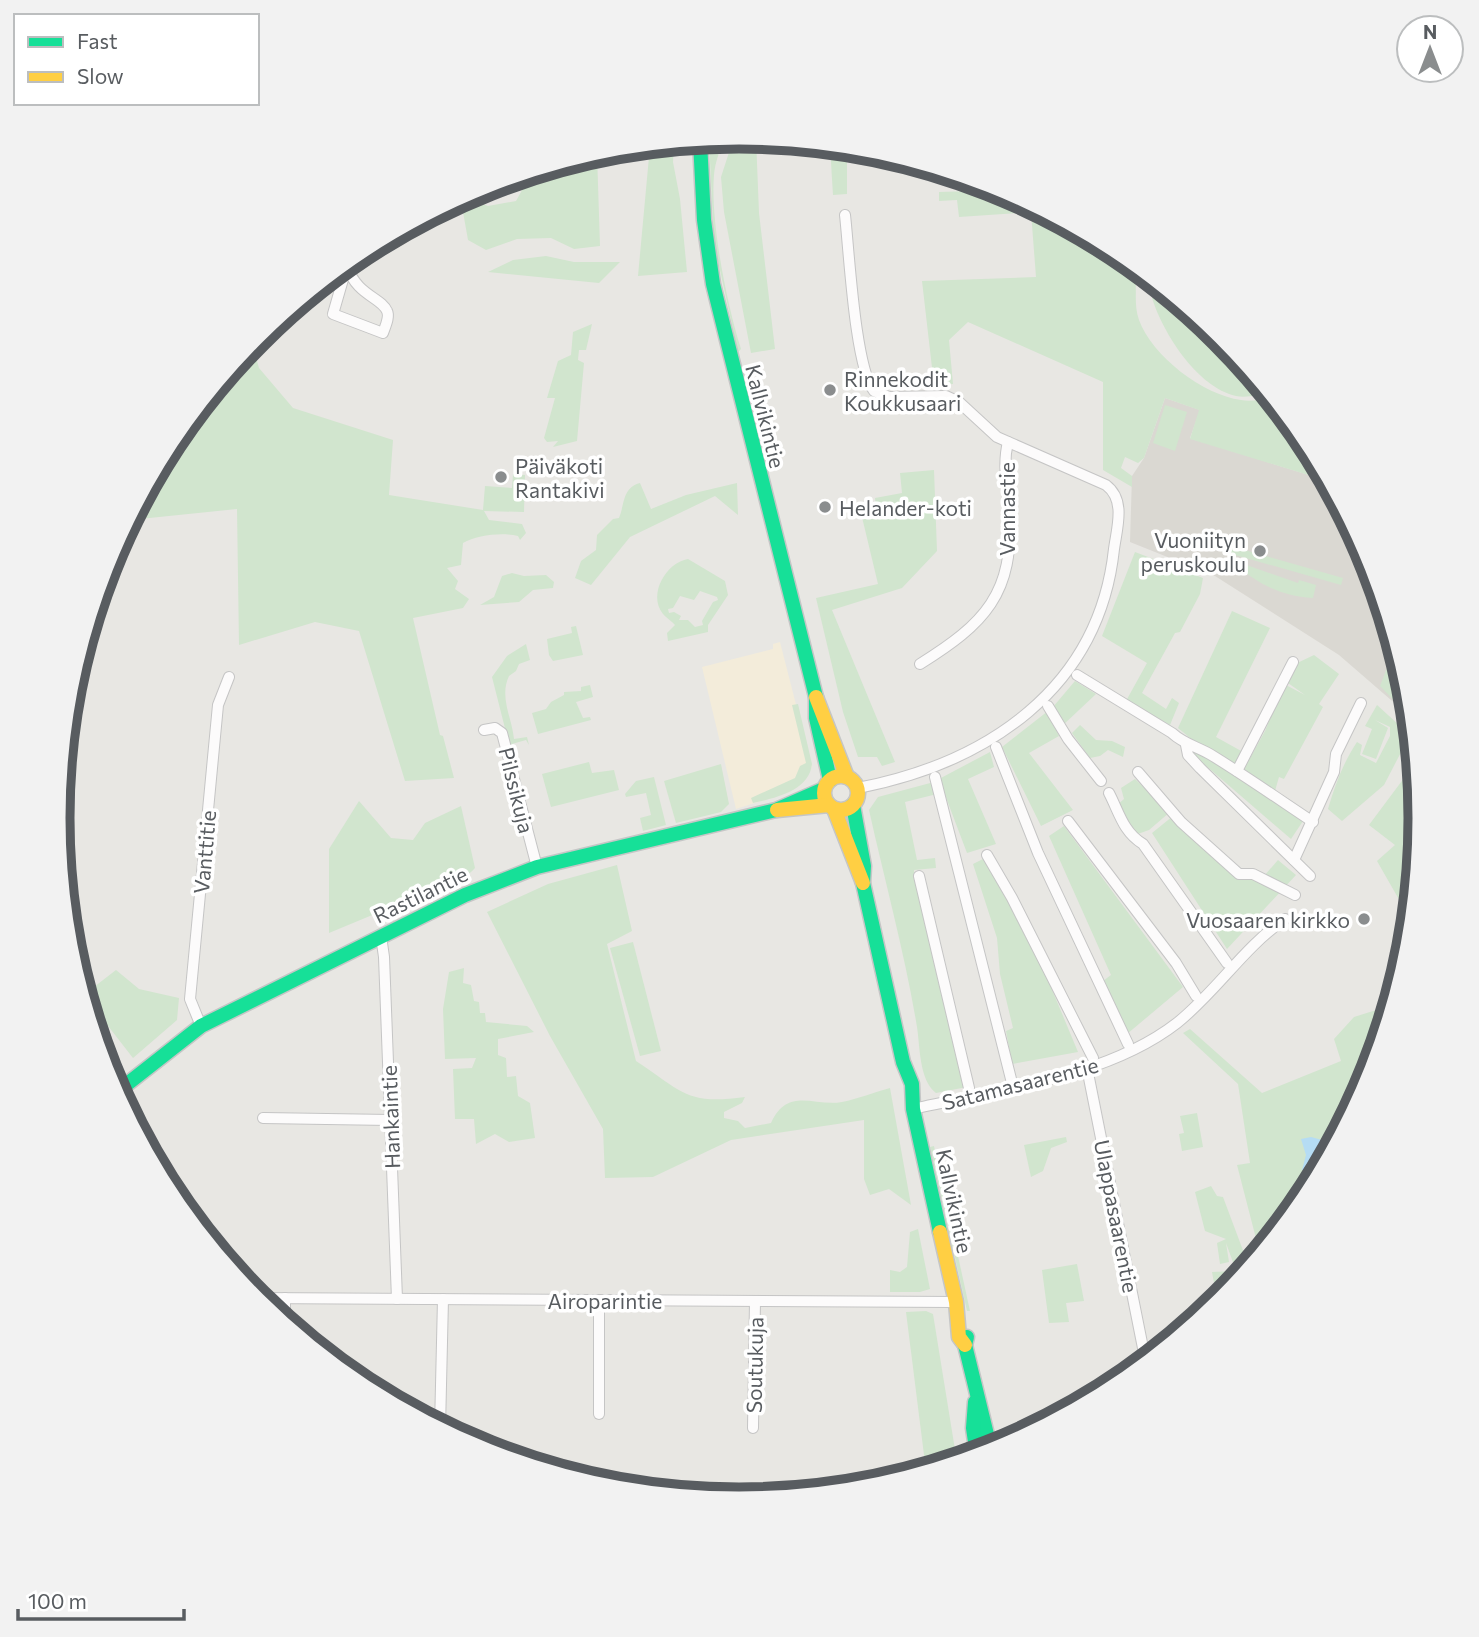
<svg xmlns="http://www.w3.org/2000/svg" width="1479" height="1637" viewBox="0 0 1479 1637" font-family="Commissioner,sans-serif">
  <rect width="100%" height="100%" fill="#e8e7e3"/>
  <path fill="#f3ecda" d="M 780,642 L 812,767 L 802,783 L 789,792 L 736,809 L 702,667 L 773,649 L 773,644 Z"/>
  <path fill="#dad8d2" d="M 1165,398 L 1200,410 L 1190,438 L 1328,481 L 1370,558 L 1408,686 L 1410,700 L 1406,713 L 1339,655 L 1215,576 L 1130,542 L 1132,476 L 1144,458 Z"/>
  <g fill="#d1e5ce" fill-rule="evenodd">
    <path d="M 734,137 L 756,138 L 759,213 L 775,349 L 751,353 L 724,212 L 721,177 Z"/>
    <path d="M 724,138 C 720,151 715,162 714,175 C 710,221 727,305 741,349 L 738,352 L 714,243 L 709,140 Z"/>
    <path d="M 674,143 L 673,162 L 680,199 L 687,272 L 638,276 L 650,146 Z"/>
    <path d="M 830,146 L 847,147 L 847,194 L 833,195 Z"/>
    <path d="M 597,153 L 600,246 L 574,249 L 551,238 L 517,239 L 486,250 L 468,240 L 463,212 L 447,206 L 474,191 L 475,201 L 488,206 L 516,201 L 526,183 L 526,174 Z"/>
    <path d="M 1004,190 L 1119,252 C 1146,275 1130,294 1139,320 C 1152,356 1203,395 1241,400 C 1251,402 1262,399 1273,399 L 1307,440 L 1328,481 L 1190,439 L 1199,410 L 1165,398 L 1144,458 L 1138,463 L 1125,457 L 1121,468 L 1132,476 L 1132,487 L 1103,470 L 1103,382 L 968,322 L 949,340 L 953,384 L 934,385 L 922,281 L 1036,277 L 1031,212 L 959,217 L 957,200 L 939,201 L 939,192 Z"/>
    <path d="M 546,256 L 574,262 L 620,262 L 599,283 L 488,272 L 513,260 Z"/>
    <path d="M 1171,295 L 1178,301 L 1190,327 L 1207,343 L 1239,358 L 1269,394 C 1259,395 1246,398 1236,396 C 1197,387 1163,333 1152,298 Z"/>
    <path d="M 592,324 L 586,350 L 579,350 L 578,360 L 584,363 L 577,441 L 553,447 L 558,441 L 547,442 L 544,438 L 555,398 L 547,398 L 558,361 L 571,355 L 573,332 Z"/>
    <path d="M 252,343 L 259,368 L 293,408 L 393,440 L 389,495 L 483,510 L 485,486 L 512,488 L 513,474 L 525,475 L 524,512 L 484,511 L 489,520 L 522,524 L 526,533 L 520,540 L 518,536 C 502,532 477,535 463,543 L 461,565 L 447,568 L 458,581 L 455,589 L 469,599 L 463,608 L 413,618 L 440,735 L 443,736 L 454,778 L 405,781 L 359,631 L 315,622 L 239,645 L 237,509 L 130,520 L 173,439 Z"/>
    <path d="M 1165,405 L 1187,412 L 1175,451 L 1153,443 Z"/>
    <path d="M 934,470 L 937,551 L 902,588 L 832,610 L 895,762 L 882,766 L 877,757 L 858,757 L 843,712 L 816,598 L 878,584 L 861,513 L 876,509 L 875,498 L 902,493 L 900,473 Z"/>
    <path d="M 640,483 L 651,509 L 686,495 L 737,483 L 738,515 L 715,496 L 630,537 L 591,585 L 575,578 L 581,561 L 596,550 L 597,535 L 613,519 L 619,518 C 625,504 622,488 640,483 Z"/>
    <path d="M 1202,538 L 1343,578 L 1341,585 L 1200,545 Z"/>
    <path d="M 1135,552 L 1203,578 L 1200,594 L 1180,632 L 1175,633 L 1142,693 L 1166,709 L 1172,698 L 1179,703 L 1170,725 L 1126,701 L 1147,663 L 1102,636 Z"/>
    <path d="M 688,559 L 725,581 L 728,595 L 708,625 L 708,632 L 668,641 L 667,633 L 675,625 C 672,621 666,618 663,614 C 647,594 667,562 688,559 ZM 700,591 L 717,597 L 718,600 L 713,602 L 702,621 L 703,625 L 695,627 L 688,620 L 679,620 L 681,616 L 674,612 L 669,613 L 668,609 L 673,608 L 680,596 L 694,600 Z"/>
    <path d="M 1238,562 L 1298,583 L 1299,580 L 1316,585 L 1313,598 C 1280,596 1261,585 1235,565 Z"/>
    <path d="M 512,573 L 524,576 L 546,575 L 554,582 L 553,588 L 533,590 L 519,602 L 480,605 L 494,597 L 502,576 Z"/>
    <path d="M 1232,611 L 1270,628 L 1216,737 L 1243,752 L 1235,766 L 1200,746 L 1178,728 Z"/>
    <path d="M 576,626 L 583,655 L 553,661 L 549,655 L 547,639 L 572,633 L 571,627 Z"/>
    <path d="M 526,644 L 530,660 L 519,664 L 516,671 L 509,676 C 499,697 512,718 514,739 L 527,737 L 529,745 L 526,740 L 512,744 L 514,752 L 511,752 L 492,677 L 507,656 Z"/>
    <path d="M 1396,644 L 1408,686 L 1411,712 L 1406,713 L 1380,686 Z"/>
    <path d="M 1314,655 L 1339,674 L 1319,704 L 1323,707 L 1284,779 L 1279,777 L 1275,791 L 1244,769 L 1265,731 L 1284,684 L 1305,695 L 1288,683 L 1293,665 Z"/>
    <path d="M 1075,681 L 1096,694 L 1062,726 L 1053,707 Z"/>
    <path d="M 590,685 L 593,697 L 576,702 L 583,718 L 590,717 L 591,720 L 538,734 L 532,713 L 546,709 L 551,702 L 564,695 L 564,692 L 581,691 L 581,687 Z"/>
    <path d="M 798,704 L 812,764 C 809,791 775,798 753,803 L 751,798 L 795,778 L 800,766 L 806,763 L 792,705 Z"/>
    <path d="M 1377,705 L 1410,735 L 1384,785 L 1342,821 L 1328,809 C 1335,785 1343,763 1357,742 L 1362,745 L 1360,755 L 1376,763 L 1390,736 L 1390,727 L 1375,720 L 1388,728 L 1376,759 L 1362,754 L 1372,729 L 1365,726 Z"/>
    <path d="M 1048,711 L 1059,736 L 1029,753 L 1073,810 L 1041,826 L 1002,747 Z"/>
    <path d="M 1080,725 L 1096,740 L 1112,741 L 1125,747 L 1123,757 L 1108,750 L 1100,756 L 1090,758 L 1072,733 Z"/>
    <path d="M 1196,750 L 1303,821 L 1291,839 L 1190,752 Z"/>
    <path d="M 990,752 L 994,767 L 968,779 L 996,844 L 967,853 L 939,779 Z"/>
    <path d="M 589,762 L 592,773 L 614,770 L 619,790 L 551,807 L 542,774 Z"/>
    <path d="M 1416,762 L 1421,818 L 1408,948 L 1401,903 L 1377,861 L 1395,845 L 1369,825 Z"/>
    <path d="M 721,764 L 729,804 L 721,812 L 676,823 L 664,781 Z"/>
    <path d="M 654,777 L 666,825 L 643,831 L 640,818 L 651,815 L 646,793 L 626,797 L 625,794 L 636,781 Z"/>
    <path d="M 1135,779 L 1170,812 L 1149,830 L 1135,835 L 1116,806 L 1124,799 L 1121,788 Z"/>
    <path d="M 934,782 L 937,794 L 905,802 L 917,860 L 935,858 L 936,868 L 914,870 L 915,881 L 967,1087 L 936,1093 C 919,1080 920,1046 917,1027 C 905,954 885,882 869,810 L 878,797 Z"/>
    <path d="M 359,801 L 391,838 L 413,840 L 425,823 L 461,806 L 475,868 C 459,885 429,898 406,901 L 329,933 L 329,849 Z"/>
    <path d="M 1173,816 L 1223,867 L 1242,879 L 1255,871 L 1264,876 L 1278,860 L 1296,875 L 1227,949 L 1152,833 Z"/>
    <path d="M 1064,826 L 1183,987 L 1127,1034 L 1103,981 L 1111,975 L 1049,836 Z"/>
    <path d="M 985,858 L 1043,968 L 1078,1052 L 1012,1064 L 1006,1031 L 1013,1028 L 1000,974 L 997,938 L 973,864 Z"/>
    <path d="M 617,865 L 632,931 L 607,944 L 636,1061 C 683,1092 686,1105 745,1097 L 742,1103 L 724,1112 L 724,1118 L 738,1121 L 745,1128 L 771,1123 C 788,1086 814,1107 842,1102 C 858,1099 874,1092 890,1088 L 911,1205 L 889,1189 L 870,1195 L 864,1179 L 864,1120 L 731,1140 L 653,1177 L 605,1178 L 603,1129 L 550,1036 L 487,912 L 548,884 Z"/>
    <path d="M 633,942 L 661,1051 L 640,1056 L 610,948 Z"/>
    <path d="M 464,968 L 463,983 L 471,985 L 474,1001 L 479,1002 L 480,1013 L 485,1013 L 486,1022 L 527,1026 L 534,1032 L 498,1039 L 498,1055 L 506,1058 L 507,1077 L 516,1076 L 518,1096 L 530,1103 L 535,1138 L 509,1142 L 495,1134 L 476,1144 L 474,1119 L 455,1119 L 453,1069 L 472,1068 L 476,1058 L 445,1059 L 443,1009 L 449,972 Z"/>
    <path d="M 116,970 L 139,989 L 179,998 L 177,1020 L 133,1058 L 91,1004 L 94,987 Z"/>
    <path d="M 1392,1005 L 1369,1080 L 1306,1198 L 1260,1254 L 1237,1165 L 1250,1163 L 1238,1084 L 1183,1033 L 1190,1029 L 1262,1093 L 1341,1061 L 1334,1039 L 1354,1017 Z"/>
    <path d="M 1197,1113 L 1203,1147 L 1182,1151 L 1179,1134 L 1184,1133 L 1180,1116 Z"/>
    <path d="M 1066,1137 L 1067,1142 L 1051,1148 L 1043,1171 L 1031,1177 L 1024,1145 Z"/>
    <path d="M 934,1146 L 970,1311 L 967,1311 L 930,1147 Z"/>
    <path d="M 1211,1186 L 1217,1196 L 1223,1197 L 1244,1253 L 1245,1266 L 1234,1265 L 1226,1243 L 1229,1262 L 1220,1264 L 1217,1243 L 1226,1239 L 1205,1231 L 1195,1192 Z"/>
    <path d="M 918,1229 L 930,1289 L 920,1292 L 890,1292 L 890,1270 L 900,1272 L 907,1267 L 910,1232 Z"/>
    <path d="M 1077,1264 L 1084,1301 L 1066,1303 L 1069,1322 L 1049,1323 L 1042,1270 Z"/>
    <path d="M 1235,1271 L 1238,1280 L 1218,1304 L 1212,1272 Z"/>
    <path d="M 926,1311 L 933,1314 L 957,1462 L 940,1467 L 925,1463 L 906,1312 Z"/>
  </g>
  <path fill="#b5dcf4" d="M 1311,1137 L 1322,1140 L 1329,1155 L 1322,1169 L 1314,1172 L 1302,1170 L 1306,1155 L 1301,1139 Z"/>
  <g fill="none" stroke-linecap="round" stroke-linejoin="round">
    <path stroke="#b5dcf4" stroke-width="3.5" d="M 200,406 L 205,417"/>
    <defs>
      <g id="street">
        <path d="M 845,215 C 849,250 855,368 874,391 L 889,397 L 946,396 L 959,402 L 997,437 L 1106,485 C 1126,500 1117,527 1114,549 C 1099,689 987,763 858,788"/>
        <path d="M 347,266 C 357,296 381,297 387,311 C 390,317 385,327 383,333 L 333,314 L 348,262"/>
        <path d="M 113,551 L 127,538"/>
        <path d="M 920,664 C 984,624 1015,594 1009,512 C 1008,488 1002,466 1008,442"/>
        <path d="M 1077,675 L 1172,733 C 1185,745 1199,747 1213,756 C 1247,777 1280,800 1313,822"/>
        <path d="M 1048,706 L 1068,739 L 1101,781"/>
        <path d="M 484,730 L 495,728 L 502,733 L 537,867"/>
        <path d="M 1186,745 L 1188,755 L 1200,768 L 1310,876"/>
        <path d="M 996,747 L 1038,853 L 1128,1044"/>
        <path d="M 1237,771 L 1293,662"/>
        <path d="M 1138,772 L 1181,822 L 1239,874 L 1253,874 L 1295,895"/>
        <path d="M 935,777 L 1011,1079"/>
        <path d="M 1109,793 C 1119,812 1123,832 1143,844 L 1227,963"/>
        <path d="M 1068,821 L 1176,963 L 1196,996"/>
        <path d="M 987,855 L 1012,898 L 1093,1058"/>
        <path d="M 1294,860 L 1334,772 L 1336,754 L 1361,703"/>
        <path d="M 919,876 L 969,1088"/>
        <path d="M 381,936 L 384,957 L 397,1299"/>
        <path d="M 201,1026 L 190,999 L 218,705 L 229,677"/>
        <path d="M 1087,1068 L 1146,1363"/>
        <path d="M 913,1109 C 999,1089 1106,1078 1177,1023 C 1216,992 1244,947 1285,919"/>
        <path d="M 263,1118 L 390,1120"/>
        <path d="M 255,1298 L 956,1302"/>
        <path d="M 285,1323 L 285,1298"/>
        <path d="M 599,1414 L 599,1300"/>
        <path d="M 440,1428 L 443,1299"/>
        <path d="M 753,1428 L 755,1301"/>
      </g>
      <g id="fast">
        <path d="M 700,141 L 704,220 L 713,284 L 816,697 L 816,718 L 830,780"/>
        <path d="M 853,805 L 864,866 L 863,883 L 903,1062 L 912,1084 L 913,1109 L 940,1232"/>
        <path d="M 117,1092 L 201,1026 L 465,895 L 537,867 L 776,810 L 824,789"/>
        <path d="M 967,1337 L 965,1345 L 991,1451"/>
        <path d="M 975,1402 L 973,1428 L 977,1455"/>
      </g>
      <g id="slow">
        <path d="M 816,697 L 847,777"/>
        <circle cx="841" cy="793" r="17"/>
        <path d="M 834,809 L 863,883"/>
        <path d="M 777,810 L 829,805"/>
        <path d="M 940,1232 L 956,1302 L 959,1337 L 965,1345"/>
      </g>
    </defs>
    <use href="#street" stroke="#c5c5c5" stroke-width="12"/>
    <use href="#fast" stroke="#c5c6c6" stroke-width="17"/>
    <use href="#slow" stroke="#c5c6c6" stroke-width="17"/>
    <use href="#street" stroke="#fcfbfb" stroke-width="10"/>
    <use href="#fast" stroke="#16e098" stroke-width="14"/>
    <use href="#slow" stroke="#ffcf43" stroke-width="14"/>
  </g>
  <g fill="#8a8d8e" stroke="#fff" stroke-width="2.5">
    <circle cx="830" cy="390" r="7"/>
    <circle cx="501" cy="477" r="7"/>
    <circle cx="825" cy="507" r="7"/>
    <circle cx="1260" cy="551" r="7"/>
    <circle cx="1364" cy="919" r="7"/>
  </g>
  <g text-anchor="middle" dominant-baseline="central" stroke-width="7" stroke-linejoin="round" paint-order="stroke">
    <g font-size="21" fill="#585c60" stroke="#fff" text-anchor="start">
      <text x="844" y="378">Rinnekodit<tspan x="844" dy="24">Koukkusaari</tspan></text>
      <text x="515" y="465">Päiväkoti<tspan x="515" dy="24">Rantakivi</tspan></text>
      <text x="839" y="507">Helander-koti</text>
      <text x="1246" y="539" text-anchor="end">Vuoniityn<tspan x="1246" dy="24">peruskoulu</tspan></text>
      <text x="1350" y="919" text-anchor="end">Vuosaaren kirkko</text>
    </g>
    <g font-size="21" fill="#585c60" stroke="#fff">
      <text transform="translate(766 416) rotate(76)">Kallvikintie</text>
      <text transform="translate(1006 509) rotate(-90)">Vannastie</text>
      <text transform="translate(517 790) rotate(76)">Pilssikuja</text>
      <text transform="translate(204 852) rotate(-85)">Vanttitie</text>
      <text transform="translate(420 894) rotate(-26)">Rastilantie</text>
      <text transform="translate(1020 1083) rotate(-14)">Satamasaarentie</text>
      <text transform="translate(390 1117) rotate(-92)">Hankaintie</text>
      <text transform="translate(955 1201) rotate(78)">Kallvikintie</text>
      <text transform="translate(1117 1216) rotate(79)">Ulappasaarentie</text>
      <text x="605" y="1300">Airoparintie</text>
      <text transform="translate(754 1365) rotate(-89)">Soutukuja</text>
    </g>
  </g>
  <path d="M0 0H1479V1637H0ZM70 818a669 669 0 1 1 1338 0a669 669 0 1 1-1338 0Z" fill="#f2f2f2" fill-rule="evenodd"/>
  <path fill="none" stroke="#585c60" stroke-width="9" d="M70 818a669 669 0 1 1 1338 0a669 669 0 1 1-1338 0Z"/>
  <rect x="14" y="14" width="245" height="91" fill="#ffffff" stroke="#bcbebf" stroke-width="2"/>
  <rect x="28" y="37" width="35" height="10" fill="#16e098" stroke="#bcbebf" stroke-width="2"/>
  <text x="77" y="49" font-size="21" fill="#585c60">Fast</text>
  <rect x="28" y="72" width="35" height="10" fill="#ffcf43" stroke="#bcbebf" stroke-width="2"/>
  <text x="77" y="84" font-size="21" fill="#585c60">Slow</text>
  <g transform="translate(1430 49)"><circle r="33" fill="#ffffff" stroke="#bcbebf" stroke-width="2"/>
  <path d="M0-5L12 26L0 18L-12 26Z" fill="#8a8d8e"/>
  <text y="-10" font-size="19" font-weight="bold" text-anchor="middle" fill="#585c60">N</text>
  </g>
  <path d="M18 1609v10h166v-10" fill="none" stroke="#585c60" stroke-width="3.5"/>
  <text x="28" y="1609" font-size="21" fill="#585c60" stroke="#ffffff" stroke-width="5" paint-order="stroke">100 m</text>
</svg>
